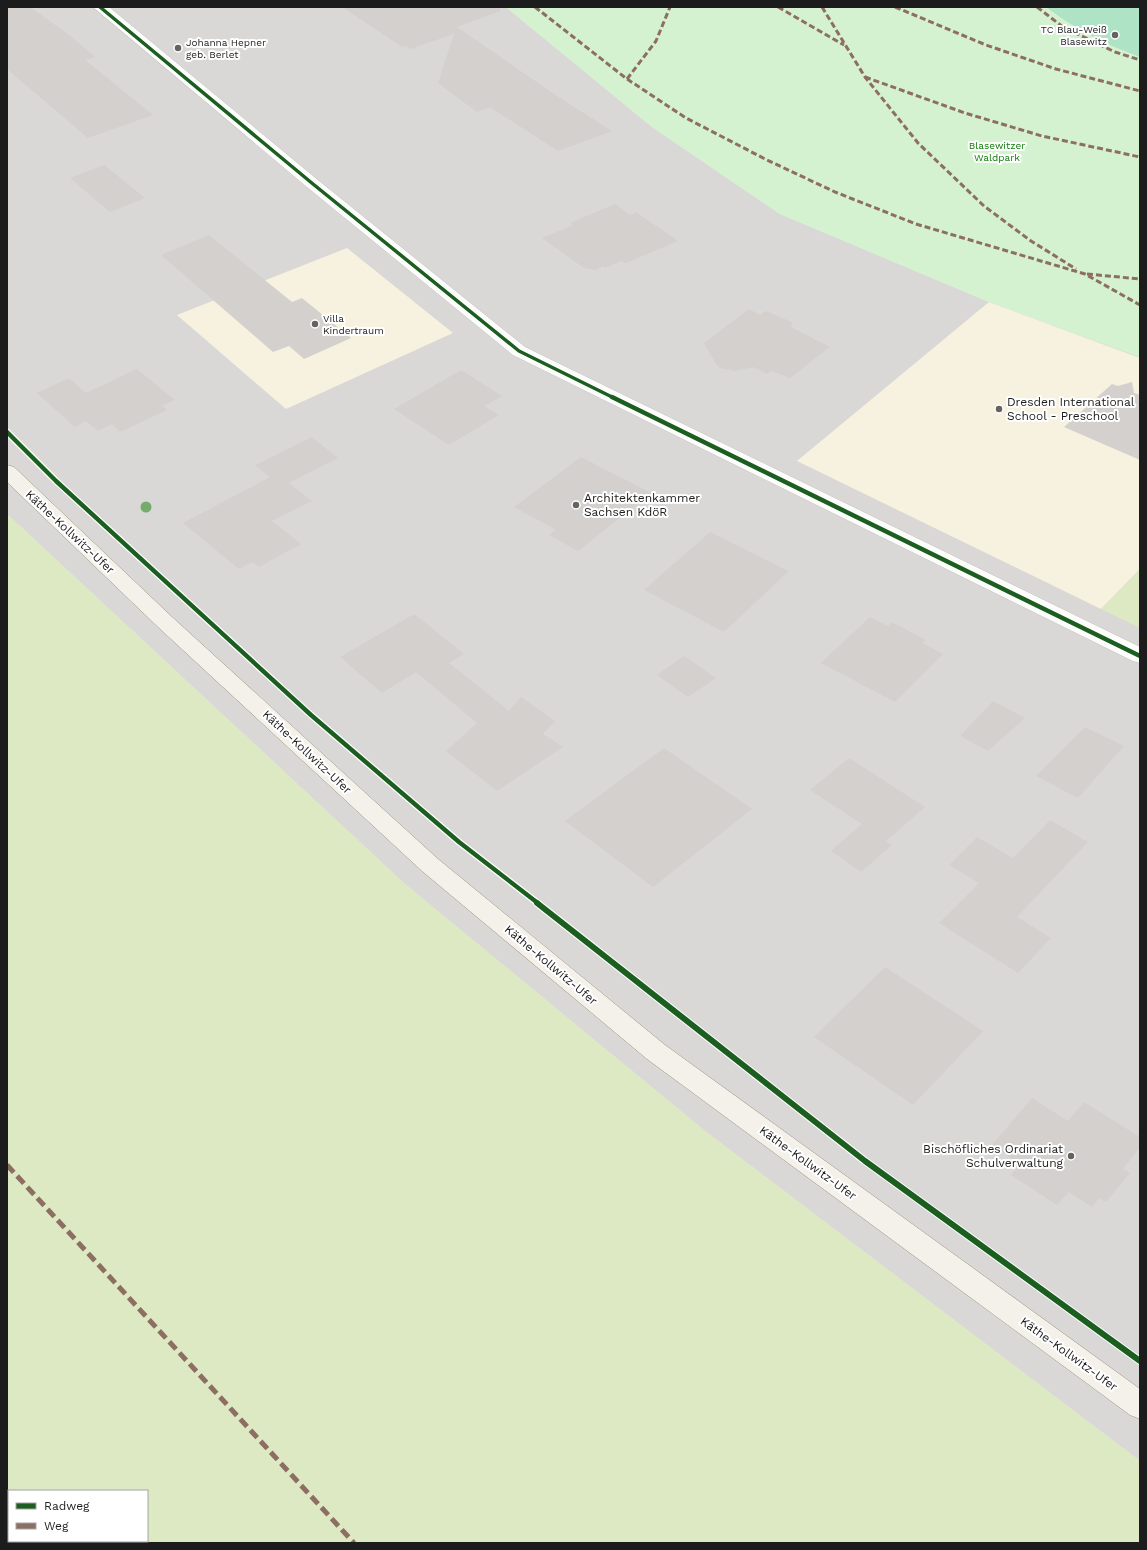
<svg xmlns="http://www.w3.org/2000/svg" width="1147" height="1550" viewBox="0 0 1147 1550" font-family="'Work Sans',sans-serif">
  <rect width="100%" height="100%" fill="#ebe8e5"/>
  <path fill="#dad8d6" d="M 7,7 L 506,7 L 652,127 L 780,214 L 989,302 L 1140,357 L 1140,1461 L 705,1131 L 405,884 L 7,514 Z"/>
  <g fill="#f6f2df">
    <path d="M 347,248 L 453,333 L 286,409 L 177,315 Z"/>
    <path d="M 989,302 L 1140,358 L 1140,569 L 1101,609 L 797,461 Z"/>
  </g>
  <g fill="#dde9c2" fill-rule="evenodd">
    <path d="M 7,514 L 405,884 L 705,1131 L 1140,1461 L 1140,1543 L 7,1543 ZM 9,1491 L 147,1491 L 147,1541 L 9,1541 Z"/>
    <path d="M 1140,569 L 1140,628 L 1101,609 Z"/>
  </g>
  <path fill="#d4f2cf" d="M 506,7 L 1046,7 C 1075,29 1106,45 1140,57 L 1140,357 L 989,302 L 780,214 L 652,127 Z"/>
  <path fill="#aee3c5" d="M 1046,7 L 1140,7 L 1140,57 C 1106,45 1075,29 1046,7 Z"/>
  <g fill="#d3d0ce">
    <path d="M 7,7 L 30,7 L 69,35 L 95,57 L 85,60 L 153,115 L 88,138 L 7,69 Z"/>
    <path d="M 342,7 L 500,7 L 500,11 L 457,27 L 557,96 L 612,131 L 558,151 L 490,107 L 477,112 L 438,83 L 454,34 L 410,49 L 405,46 L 402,47 Z"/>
    <path d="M 104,165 L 145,198 L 110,212 L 70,178 Z"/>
    <path d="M 615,204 L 630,215 L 636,212 L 678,241 L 626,263 L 621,261 L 605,268 L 603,266 L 595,270 L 584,268 L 542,238 L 573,225 L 570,223 Z"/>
    <path d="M 209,235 L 292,302 L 302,298 L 351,338 L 304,359 L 289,346 L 273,352 L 161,255 Z"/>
    <path d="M 749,309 L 760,315 L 766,311 L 792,322 L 791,327 L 830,347 L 790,378 L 772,371 L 767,374 L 753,367 L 735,371 L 720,368 L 716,364 L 704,343 Z"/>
    <path d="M 137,369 L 175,400 L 162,406 L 167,410 L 120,432 L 112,424 L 98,431 L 86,421 L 75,427 L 37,393 L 69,378 L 86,393 Z"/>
    <path d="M 461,370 L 502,396 L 484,406 L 499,415 L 449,445 L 394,409 Z"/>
    <path d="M 1132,382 L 1134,393 L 1140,395 L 1140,460 L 1064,427 L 1112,384 L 1118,386 Z"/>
    <path d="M 312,437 L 338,458 L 289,483 L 312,501 L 272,521 L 301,544 L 259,567 L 252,562 L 239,569 L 183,523 L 270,477 L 255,465 Z"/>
    <path d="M 581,457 L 651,493 L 578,551 L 549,535 L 556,530 L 514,507 Z"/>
    <path d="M 710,532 L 789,571 L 724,632 L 644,590 Z"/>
    <path d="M 414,614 L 464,654 L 449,663 L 509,711 L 521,697 L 555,721 L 543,734 L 563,747 L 497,791 L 446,751 L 477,723 L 416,672 L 382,693 L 340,657 Z"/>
    <path d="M 870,617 L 888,626 L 892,622 L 926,640 L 922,643 L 943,654 L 895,702 L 821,663 Z"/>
    <path d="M 684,656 L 716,678 L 688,697 L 657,675 Z"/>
    <path d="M 993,701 L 1025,718 L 988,751 L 960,736 Z"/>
    <path d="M 1085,727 L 1124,746 L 1078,798 L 1036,776 Z"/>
    <path d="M 664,748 L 752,809 L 653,887 L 565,821 Z"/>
    <path d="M 849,758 L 925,807 L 886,841 L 892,845 L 861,872 L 831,851 L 862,824 L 810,790 Z"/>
    <path d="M 1050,820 L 1088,842 L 1017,917 L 1051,938 L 1018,973 L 939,923 L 979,883 L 949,865 L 977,837 L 1013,858 Z"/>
    <path d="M 885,967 L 983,1031 L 913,1105 L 814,1037 Z"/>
    <path d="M 1032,1098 L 1068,1121 L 1084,1102 L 1140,1137 L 1140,1147 L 1123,1169 L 1130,1173 L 1106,1202 L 1099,1198 L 1092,1207 L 1069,1192 L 1057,1205 L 1011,1175 L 1020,1164 L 992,1145 Z"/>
  </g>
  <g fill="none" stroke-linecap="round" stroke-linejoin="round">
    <defs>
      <path id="minor" d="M 93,7 L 109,7 L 319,181 L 525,347 L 1140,647 L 1140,663 L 1133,661 L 513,355 L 307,187 Z"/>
      <path id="secondary" d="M 7,465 L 14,467 L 172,617 L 438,859 L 665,1045 L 1140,1389 L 1140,1419 L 1130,1415 L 647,1059 L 422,871 L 158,627 L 7,482 Z"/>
    </defs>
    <use href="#minor" stroke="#c3c2c1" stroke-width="1"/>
    <use href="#secondary" stroke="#95937d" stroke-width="1"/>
    <use href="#minor" fill="#fcfcfb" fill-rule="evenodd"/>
    <use href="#secondary" fill="#f3f1e9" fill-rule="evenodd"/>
    <g stroke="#8d6e63" stroke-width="3" stroke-dasharray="6 3" stroke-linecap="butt">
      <path d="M 535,7 L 627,79 L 686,118 L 767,160 L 835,192 L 916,224 L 1085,274 L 1140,305"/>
      <path d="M 778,7 L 844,45"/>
      <path d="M 822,7 L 865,77 L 918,143 L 984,206 L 1031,241 L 1076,269"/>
      <path d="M 895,7 L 986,45 L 1056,69 L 1140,91"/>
      <path d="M 1037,7 L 1063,27 L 1115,52 L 1140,60"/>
      <path d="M 865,77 L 965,113 L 1042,136 L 1140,157"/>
      <path d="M 627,79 L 656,41 L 670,7"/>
      <path d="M 1087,274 L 1140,279"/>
    </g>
    <path stroke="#8d6e63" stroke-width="5" stroke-dasharray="10 5" stroke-linecap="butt" d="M 7,1165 L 354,1543"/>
    <defs>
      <path id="cycleway-far2" d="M 100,7 L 313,184 L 519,351 L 614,398"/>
      <g id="cycleway-far1">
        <path d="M 612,397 L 1140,656"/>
        <path d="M 7,432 L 56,481 L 311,715 L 459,842 L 539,904"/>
      </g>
      <path id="cycleway" d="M 537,903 L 865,1161 L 1140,1361"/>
    </defs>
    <use href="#cycleway-far2" stroke="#fff" stroke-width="5.5"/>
    <use href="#cycleway-far1" stroke="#fff" stroke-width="7"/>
    <use href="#cycleway" stroke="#fff" stroke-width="8"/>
    <use href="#cycleway-far2" stroke="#1b5e20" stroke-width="3.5"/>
    <use href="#cycleway-far1" stroke="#1b5e20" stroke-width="4.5"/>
    <use href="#cycleway" stroke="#1b5e20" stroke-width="6"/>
  </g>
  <circle fill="#73ac6c" cx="146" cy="507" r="5.5"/>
  <g fill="#646362" stroke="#fff" stroke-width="1.5">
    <circle cx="1115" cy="35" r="4"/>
    <circle cx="178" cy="48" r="4"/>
    <circle cx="315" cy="324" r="4"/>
    <circle cx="999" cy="409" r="4"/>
    <circle cx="576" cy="505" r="4"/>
    <circle cx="1071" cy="1156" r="4"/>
  </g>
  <g text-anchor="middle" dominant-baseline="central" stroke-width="4" stroke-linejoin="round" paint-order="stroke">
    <g font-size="10" fill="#1c1c1c" stroke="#fff" text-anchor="start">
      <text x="1107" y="29" text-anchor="end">TC Blau-Weiß<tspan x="1107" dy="12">Blasewitz</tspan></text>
      <text x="186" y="42">Johanna Hepner<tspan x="186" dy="12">geb. Berlet</tspan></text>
      <text x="323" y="318">Villa<tspan x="323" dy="12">Kindertraum</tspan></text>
    </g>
    <g font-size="10" fill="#107b09" stroke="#fff">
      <text x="997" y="145">Blasewitzer<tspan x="997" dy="12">Waldpark</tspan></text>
    </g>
    <g font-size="12" fill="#1c1c1c" stroke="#fff" text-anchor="start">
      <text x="1007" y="402">Dresden International<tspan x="1007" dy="14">School - Preschool</tspan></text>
      <text x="584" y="498">Architektenkammer<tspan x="584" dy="14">Sachsen KdöR</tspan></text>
      <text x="1063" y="1149" text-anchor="end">Bischöfliches Ordinariat<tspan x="1063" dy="14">Schulverwaltung</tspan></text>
    </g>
    <g font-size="12" fill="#1c1c1c" stroke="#fff">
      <text transform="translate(70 532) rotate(43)">Käthe-Kollwitz-Ufer</text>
      <text transform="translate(307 752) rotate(43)">Käthe-Kollwitz-Ufer</text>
      <text transform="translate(551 965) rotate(40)">Käthe-Kollwitz-Ufer</text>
      <text transform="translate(808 1163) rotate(36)">Käthe-Kollwitz-Ufer</text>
      <text transform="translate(1069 1354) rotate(36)">Käthe-Kollwitz-Ufer</text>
    </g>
  </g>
  <rect width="1147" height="1550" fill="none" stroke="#1c1c1c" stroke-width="16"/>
  <rect x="8" y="1490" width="140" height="52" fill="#ffffff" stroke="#a4a4a4"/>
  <rect x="16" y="1503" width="20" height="6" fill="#1b5e20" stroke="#a4a4a4"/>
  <text x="44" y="1510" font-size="12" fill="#1c1c1c">Radweg</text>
  <rect x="16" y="1523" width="20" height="6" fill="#8d6e63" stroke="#a4a4a4"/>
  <text x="44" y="1530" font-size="12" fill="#1c1c1c">Weg</text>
</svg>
